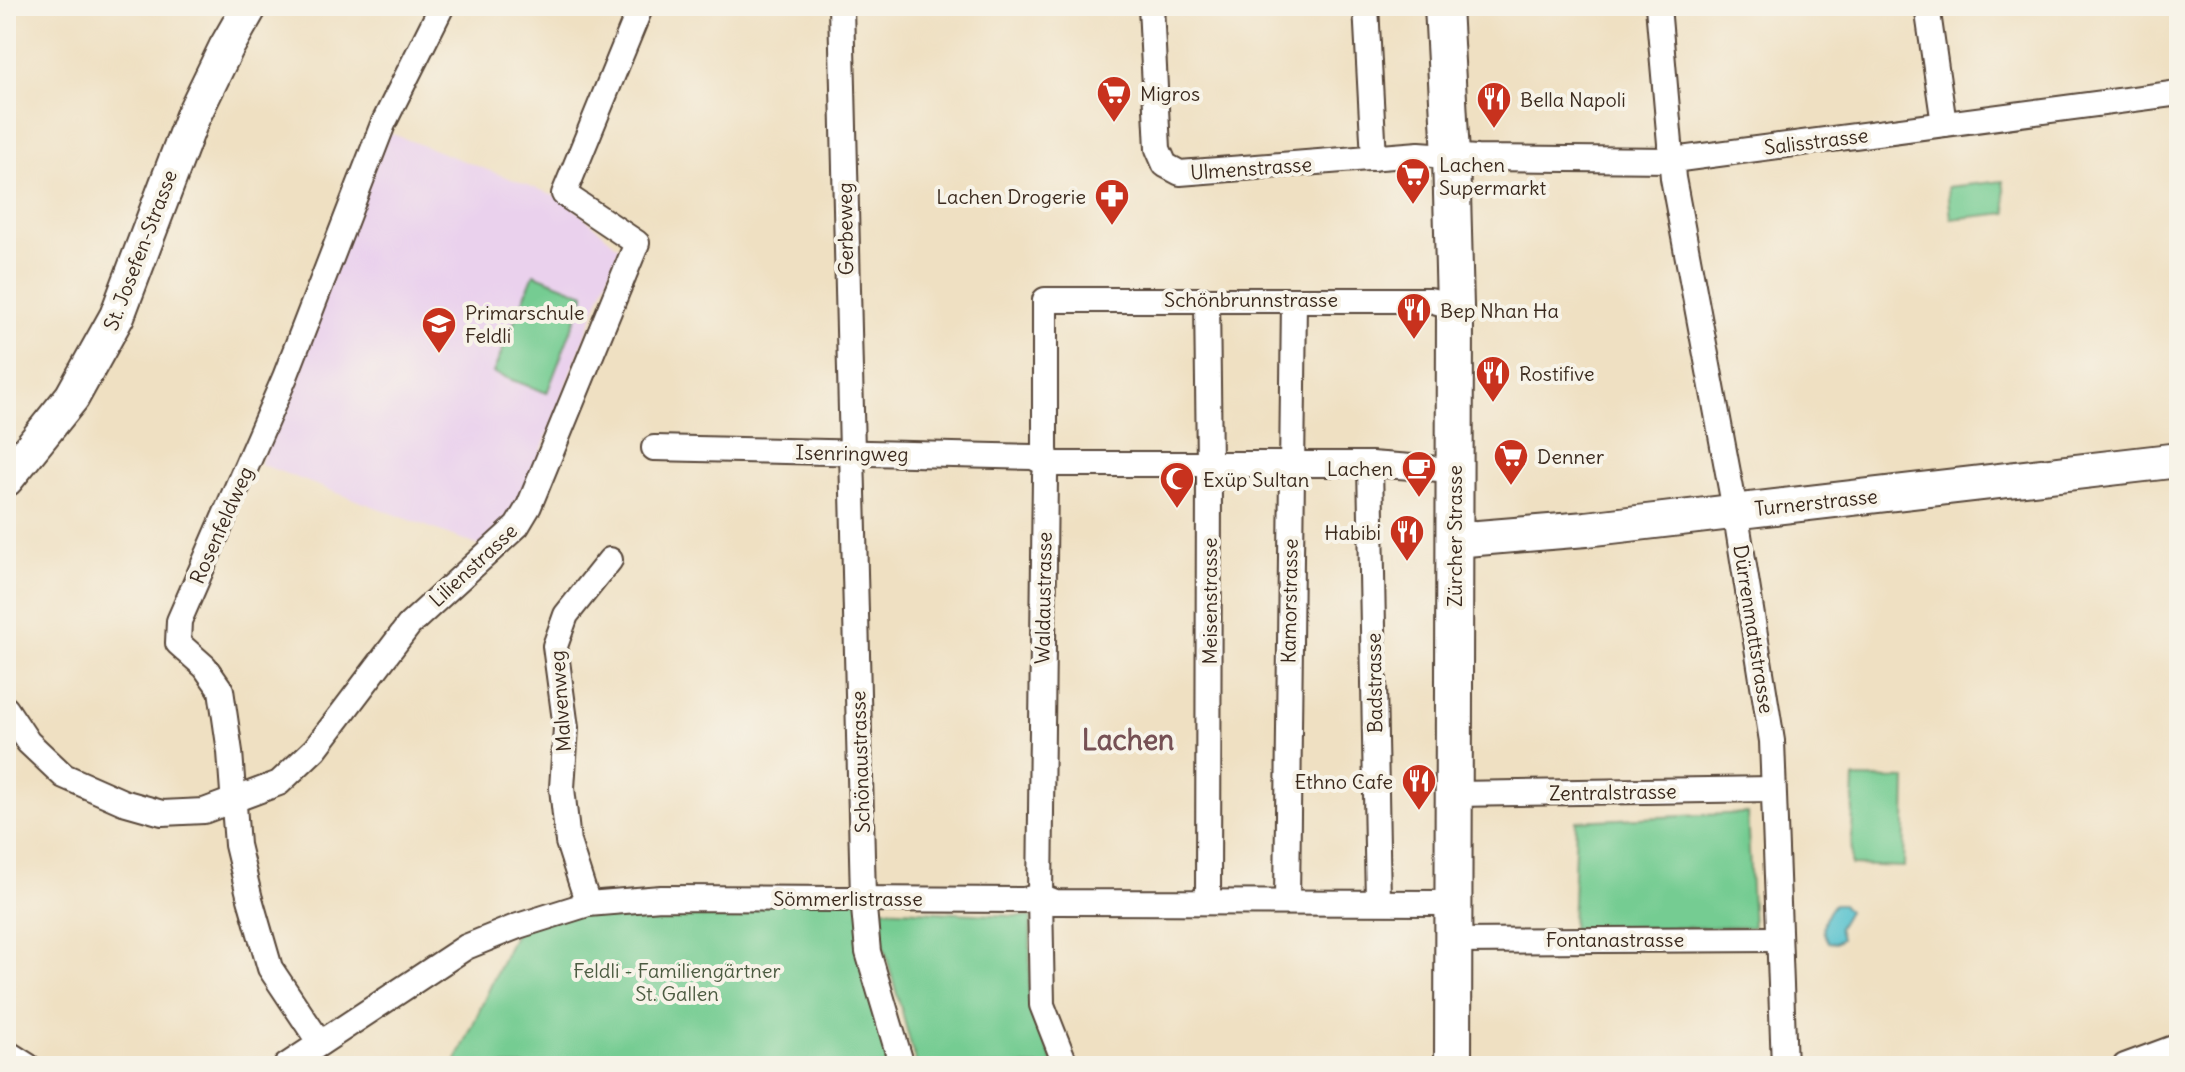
<svg xmlns="http://www.w3.org/2000/svg" width="2185" height="1072" viewBox="0 0 2185 1072" font-family="Delius,sans-serif">
  <rect width="100%" height="100%" fill="#f7f3e8"/>
  <filter id="ink" filterUnits="userSpaceOnUse"><feTurbulence type="fractalNoise" baseFrequency=".0125" numOctaves="2"/><feDisplacementMap in="SourceGraphic" scale="16" xChannelSelector="R" yChannelSelector="G"/><feConvolveMatrix kernelMatrix="1 2 1 2 8 2 1 2 1" color-interpolation-filters="sRGB"/></filter>
  <filter id="wash" filterUnits="userSpaceOnUse"><feTurbulence type="fractalNoise" baseFrequency=".006" numOctaves="4" result="noise"/><feDisplacementMap in="SourceGraphic" scale="32" xChannelSelector="R" yChannelSelector="G"/><feGaussianBlur stdDeviation="1.8" result="paint"/><feColorMatrix in="noise" values="0 0 0 0 0 0 0 0 0 0 0 0 0 0 0 0 0 1.4 0 .05"/><feComposite in="paint" operator="in"/></filter>
  <g filter="url(#wash)">
    <rect width="100%" height="100%" fill="#efe0c2"/>
    <path fill="#ead1ed" d="M 387,132 L 562,198 L 619,247 L 513,525 L 485,548 L 260,464 Z"/>
    <g fill="#74cc92" stroke="#587b58" stroke-width="2">
      <path d="M 2003,181 L 2007,213 L 1951,219 L 1948,187 Z"/>
      <path d="M 534,274 L 585,294 L 547,393 L 493,373 Z"/>
      <path d="M 1854,778 L 1906,779 L 1904,867 L 1851,865 Z"/>
      <path d="M 1747,813 L 1753,927 L 1572,929 L 1576,821 Z"/>
      <path d="M 863,897 L 901,1066 L 454,1066 L 518,926 L 588,904 Z"/>
      <path d="M 880,909 L 1031,917 L 1029,999 L 1054,1066 L 917,1066 L 882,941 Z"/>
    </g>
    <path fill="#54c1cd" stroke="#487676" stroke-width="2" d="M 1834,904 L 1842,904 L 1848,911 L 1838,928 L 1841,939 L 1835,943 L 1828,942 C 1819,928 1824,916 1834,904 Z"/>
  </g>
  <g filter="url(#ink)">
    <g fill="none" stroke-linecap="round" stroke-linejoin="round">
      <defs>
        <g id="street">
          <path d="M 841,6 L 863,897 L 868,952 L 902,1066"/>
          <path d="M 1151,6 L 1158,149 L 1165,165 L 1180,173 L 1419,154 L 1477,158 L 1673,160 L 2179,93"/>
          <path d="M 1366,6 L 1374,158"/>
          <path d="M 1658,6 L 1673,178 L 1735,510 L 1772,741 L 1784,1066"/>
          <path d="M 1927,6 L 1944,124"/>
          <path d="M 1207,300 L 1209,465 L 1208,902"/>
          <path d="M 654,448 L 1033,457 L 1047,464 L 1370,464 L 1454,470"/>
          <path d="M 1370,464 L 1378,902"/>
          <path d="M 6,709 L 28,742 L 64,776 L 123,802 L 162,813 L 204,811 L 279,783 L 315,749 L 409,625 L 517,526 L 529,506 L 637,243 L 564,194 L 641,6"/>
          <path d="M 1454,794 L 1772,789"/>
          <path d="M 1287,901 L 1294,300"/>
          <path d="M 588,904 L 568,842 L 562,788 L 566,728 L 555,646 L 566,615 L 610,560"/>
          <path d="M 1453,941 L 1778,939"/>
          <path d="M 320,1043 L 270,968 L 250,899 L 237,845 L 230,752 L 221,690 L 205,667 L 178,643 L 179,621 L 285,377 L 383,124 L 442,6"/>
          <path d="M 6,1052 L 28,1066"/>
          <path d="M 286,1066 L 466,947 L 518,926 L 588,904 L 661,898 L 1024,900 L 1040,896 L 1055,902 L 1452,903"/>
          <path d="M 1066,1066 L 1042,1005 L 1040,896 L 1045,476 L 1047,464 L 1045,450 L 1045,300 L 1430,300 L 1455,307"/>
          <path d="M 2125,1066 L 2179,1046"/>
        </g>
        <g id="secondary">
          <path d="M 6,479 L 72,397 L 117,316 L 192,118 L 226,48 L 250,6"/>
          <path d="M 1454,540 L 1586,529 L 2179,460"/>
        </g>
        <path id="primary" d="M 1443,6 L 1451,156 L 1455,307 L 1453,1066"/>
      </defs>
      <use href="#street" stroke="#564537" stroke-width="28"/>
      <use href="#secondary" stroke="#564537" stroke-width="38"/>
      <use href="#primary" stroke="#564537" stroke-width="40"/>
      <use href="#street" stroke="#fff" stroke-width="24"/>
      <use href="#secondary" stroke="#fff" stroke-width="34"/>
      <use href="#primary" stroke="#fff" stroke-width="36"/>
    </g>
  </g>
  <defs>
    <symbol id="supermarket-pin" viewBox="-11 -11 22 30"><path d="M0 17L-7.5 6A9.5 9.5 0 1 1 7.5 6Z" fill="#c8321e" stroke="#f7f3e8"/><path d="M-6-5.5h2.5l.6 2H6L4.5 2H-2.5L-4.4-4H-6ZM-1.5 3.2a1.3 1.3 0 1 0 .1 0ZM3 3.2a1.3 1.3 0 1 0 .1 0Z" fill="#fff"/></symbol>
    <symbol id="restaurant-pin" viewBox="-11 -11 22 30"><path d="M0 17L-7.5 6A9.5 9.5 0 1 1 7.5 6Z" fill="#c8321e" stroke="#f7f3e8"/><path d="M-5-6h1v4h1v-4h1v4h1v-4h1v5L-1.5 .5V6h-2V.5L-5-1ZM5-6V6H3V1.5H1.5Q1.5-4 5-6Z" fill="#fff"/></symbol>
    <symbol id="pharmacy-pin" viewBox="-11 -11 22 30"><path d="M0 17L-7.5 6A9.5 9.5 0 1 1 7.5 6Z" fill="#c8321e" stroke="#f7f3e8"/><path d="M-2-6h4v4h4v4h-4v4h-4v-4h-4v-4h4Z" fill="#fff"/></symbol>
    <symbol id="school-pin" viewBox="-11 -11 22 30"><path d="M0 17L-7.5 6A9.5 9.5 0 1 1 7.5 6Z" fill="#c8321e" stroke="#f7f3e8"/><path d="M0-5L7-2L0 1L-7-2ZM-4 1L0 2.5L4 1V4Q0 6-4 4Z" fill="#fff"/></symbol>
    <symbol id="cafe-pin" viewBox="-11 -11 22 30"><path d="M0 17L-7.5 6A9.5 9.5 0 1 1 7.5 6Z" fill="#c8321e" stroke="#f7f3e8"/><path d="M-5.5-4.5H6V0H3Q3 3.5 0 3.5H-2.5Q-5.5 3.5-5.5 0ZM3-3.2v2h1.7v-2ZM-6 4.5H4V6H-6Z" fill="#fff"/></symbol>
    <symbol id="mosque-pin" viewBox="-11 -11 22 30"><path d="M0 17L-7.5 6A9.5 9.5 0 1 1 7.5 6Z" fill="#c8321e" stroke="#f7f3e8"/><path d="M3.5-4.9A6 6 0 1 0 3.5 4.9A5 5 0 1 1 3.5-4.9Z" fill="#fff"/></symbol>
  </defs>
  <g fill-rule="evenodd">
    <use href="#supermarket-pin" x="1094" y="73" width="40" height="54"/>
    <use href="#restaurant-pin" x="1474" y="79" width="40" height="54"/>
    <use href="#supermarket-pin" x="1393" y="155" width="40" height="54"/>
    <use href="#pharmacy-pin" x="1092" y="176" width="40" height="54"/>
    <use href="#restaurant-pin" x="1394" y="290" width="40" height="54"/>
    <use href="#school-pin" x="419" y="304" width="40" height="54"/>
    <use href="#restaurant-pin" x="1473" y="353" width="40" height="54"/>
    <use href="#supermarket-pin" x="1491" y="436" width="40" height="54"/>
    <use href="#cafe-pin" x="1399" y="448" width="40" height="54"/>
    <use href="#mosque-pin" x="1157" y="459" width="40" height="54"/>
    <use href="#restaurant-pin" x="1387" y="512" width="40" height="54"/>
    <use href="#restaurant-pin" x="1399" y="761" width="40" height="54"/>
  </g>
  <g text-anchor="middle" dominant-baseline="central" stroke-width="8" stroke-linejoin="round" paint-order="stroke">
    <g font-size="20" fill="#3b2a1e" stroke="#f7f3e8" text-anchor="start">
      <text x="1140" y="93">Migros</text>
      <text x="1520" y="99">Bella Napoli</text>
      <text x="1439" y="164">Lachen<tspan x="1439" dy="23">Supermarkt</tspan></text>
      <text x="1086" y="196" text-anchor="end">Lachen Drogerie</text>
      <text x="1440" y="310">Bep Nhan Ha</text>
      <text x="465" y="312">Primarschule<tspan x="465" dy="23">Feldli</tspan></text>
      <text x="1519" y="373">Rostifive</text>
      <text x="1537" y="456">Denner</text>
      <text x="1393" y="468" text-anchor="end">Lachen</text>
      <text x="1203" y="479">Exüp Sultan</text>
      <text x="1381" y="532" text-anchor="end">Habibi</text>
      <text x="1393" y="781" text-anchor="end">Ethno Cafe</text>
    </g>
    <g font-size="20" fill="#3b2a1e" stroke="#f7f3e8">
      <text transform="translate(1816 141) rotate(-7)">Salisstrasse</text>
      <text transform="translate(1251 168) rotate(-4)">Ulmenstrasse</text>
      <text transform="translate(845 229) rotate(-91)">Gerbeweg</text>
      <text transform="translate(140 250) rotate(-69)">St. Josefen-Strasse</text>
      <text x="1251" y="299">Schönbrunnstrasse</text>
      <text transform="translate(852 453) rotate(1)">Isenringweg</text>
      <text transform="translate(1816 502) rotate(-6)">Turnerstrasse</text>
      <text transform="translate(221 525) rotate(-66)">Rosenfeldweg</text>
      <text transform="translate(1454 536) rotate(-90)">Zürcher Strasse</text>
      <text transform="translate(473 565) rotate(-43)">Lilienstrasse</text>
      <text transform="translate(1043 598) rotate(-89)">Waldaustrasse</text>
      <text transform="translate(1209 601) rotate(-90)">Meisenstrasse</text>
      <text transform="translate(1289 601) rotate(-89)">Kamorstrasse</text>
      <text transform="translate(1754 629) rotate(81)">Dürrenmattstrasse</text>
      <text transform="translate(1374 683) rotate(-91)">Badstrasse</text>
      <text transform="translate(560 701) rotate(-94)">Malvenweg</text>
      <text transform="translate(860 762) rotate(-92)">Schönaustrasse</text>
      <text transform="translate(1613 792) rotate(-1)">Zentralstrasse</text>
      <text x="848" y="898">Sömmerlistrasse</text>
      <text x="1615" y="939">Fontanastrasse</text>
    </g>
    <g font-size="20" fill="#4c5b41" stroke="#f7f3e8">
      <text x="677" y="970">Feldli - Familiengärtner<tspan x="677" dy="23">St. Gallen</tspan></text>
    </g>
    <g font-size="28" font-weight="bold" fill="#765155" stroke="#f7f3e8">
      <text x="1128" y="740">Lachen</text>
    </g>
  </g>
  <rect width="2185" height="1072" fill="none" stroke="#f7f3e8" stroke-width="32"/>
</svg>
